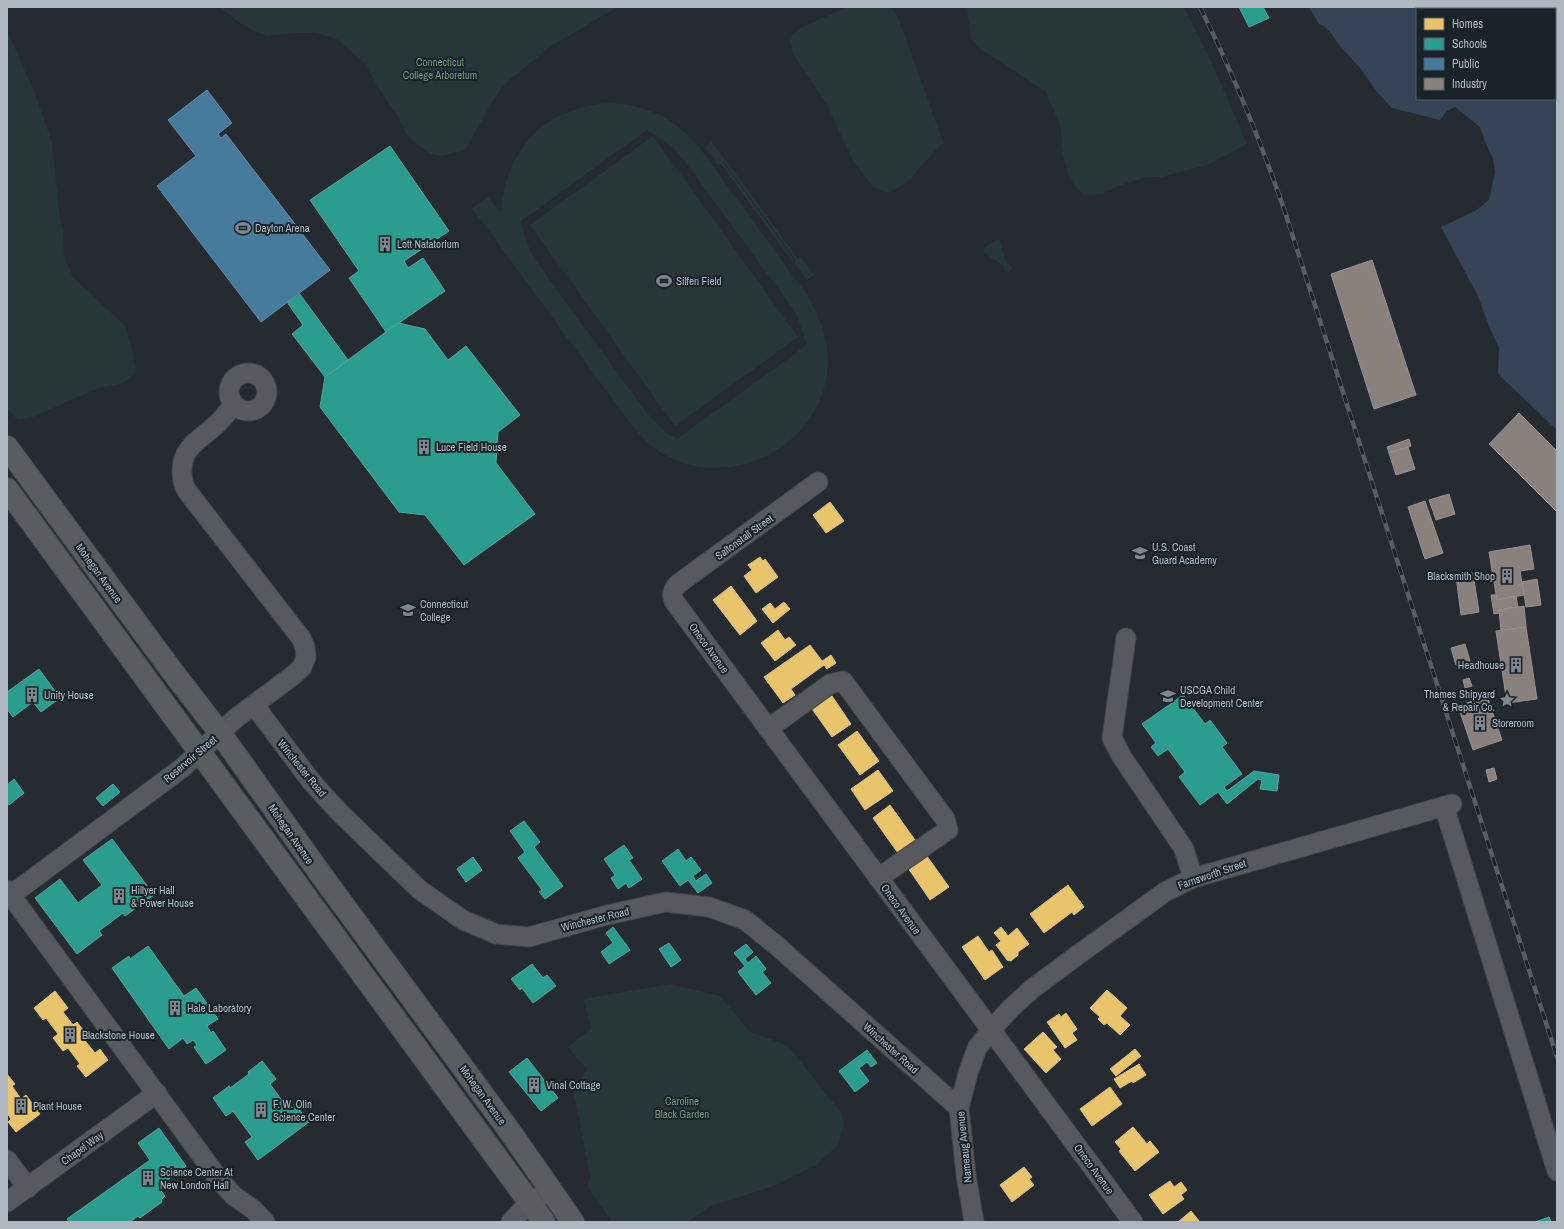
<svg xmlns="http://www.w3.org/2000/svg" width="1564" height="1229" viewBox="0 0 1564 1229" font-family="'Archivo Narrow',sans-serif">
  <rect width="100%" height="100%" fill="#262b31"/>
  <g fill="#273737" fill-rule="evenodd">
    <path d="M 220,7 L 617,7 L 550,47 L 514,76 L 505,84 L 492,102 L 470,142 L 464,150 L 443,156 L 431,154 L 413,141 L 406,133 L 397,114 L 390,106 L 364,63 L 337,39 L 316,33 L 292,33 L 268,36 L 258,33 L 240,23 Z"/>
    <path d="M 848,7 L 890,7 L 898,17 L 943,142 L 907,182 L 888,193 L 872,186 L 852,158 L 827,105 L 794,55 L 790,42 L 793,34 L 800,28 Z"/>
    <path d="M 967,7 L 1184,7 L 1211,61 L 1247,144 L 1207,165 L 1161,177 L 1147,177 L 1118,186 L 1102,194 L 1084,195 L 1074,185 L 1067,172 L 1062,148 L 1061,127 L 1045,91 L 980,49 L 971,39 Z"/>
    <path d="M 7,30 L 35,94 L 52,142 L 59,211 L 63,233 L 64,256 L 73,277 L 125,326 L 132,348 L 136,371 L 129,379 L 120,384 L 98,388 L 33,417 L 20,419 L 16,418 L 7,407 Z"/>
    <path d="M 611,103 C 650,106 673,118 699,147 L 807,295 C 822,320 831,346 827,375 C 816,447 733,489 669,457 C 653,449 641,437 630,423 L 472,208 L 488,197 L 501,213 C 506,148 544,107 611,103 ZM 647,130 C 662,137 673,147 683,159 L 791,306 L 798,318 L 807,345 L 677,439 L 665,432 L 646,412 L 538,264 C 529,250 524,237 521,221 Z"/>
    <path d="M 653,136 L 798,337 L 675,426 L 530,225 Z"/>
    <path d="M 712,142 L 725,160 L 723,162 L 794,260 L 792,261 L 721,164 L 718,165 L 705,147 Z"/>
    <path d="M 726,160 L 798,259 L 801,257 L 814,275 L 807,280 L 794,262 L 796,260 L 724,162 Z"/>
    <path d="M 999,239 L 1007,264 L 1009,264 L 1013,269 L 1007,273 L 1003,268 L 1004,266 L 983,252 L 986,246 Z"/>
    <path d="M 670,984 L 720,996 L 749,1031 L 788,1046 L 842,1114 L 844,1125 L 837,1146 L 816,1165 L 773,1186 L 711,1206 L 688,1222 L 612,1222 L 588,1188 L 590,1176 L 574,1092 L 587,1069 L 568,1047 L 591,1029 L 584,999 Z"/>
  </g>
  <path fill="#354557" fill-rule="evenodd" d="M 1309,7 L 1557,7 L 1557,430 L 1498,374 L 1499,348 L 1490,328 L 1477,294 L 1441,227 L 1475,211 L 1489,200 L 1495,172 L 1493,158 L 1485,142 L 1480,127 L 1455,107 L 1447,111 L 1440,120 L 1392,108 L 1378,93 L 1361,69 L 1339,45 L 1330,32 L 1324,26 L 1319,24 ZM 1417,9 L 1555,9 L 1555,99 L 1417,99 Z"/>
  <g fill="#e9c46a" stroke="#d8c084">
    <path d="M 830,502 L 844,521 L 826,533 L 813,515 Z"/>
    <path d="M 760,557 L 763,561 L 765,559 L 778,577 L 756,593 L 744,576 L 752,570 L 748,565 Z"/>
    <path d="M 731,586 L 757,621 L 740,635 L 713,600 Z"/>
    <path d="M 784,602 L 790,609 L 773,623 L 762,609 L 770,603 L 775,609 Z"/>
    <path d="M 778,630 L 785,640 L 789,637 L 796,645 L 775,661 L 761,643 Z"/>
    <path d="M 810,645 L 822,661 L 831,655 L 836,663 L 827,669 L 824,665 L 791,689 L 795,695 L 783,703 L 764,677 Z"/>
    <path d="M 830,693 L 851,724 L 832,737 L 810,706 Z"/>
    <path d="M 857,731 L 879,761 L 860,775 L 838,745 Z"/>
    <path d="M 878,770 L 893,791 L 865,810 L 851,789 Z"/>
    <path d="M 890,805 L 915,840 L 898,853 L 873,818 Z"/>
    <path d="M 924,852 L 949,887 L 930,900 L 906,865 Z"/>
    <path d="M 1068,885 L 1084,907 L 1074,915 L 1072,912 L 1044,933 L 1030,914 Z"/>
    <path d="M 1001,927 L 1008,936 L 1017,928 L 1029,944 L 1018,952 L 1018,955 L 1011,961 L 1007,960 L 996,945 L 1001,941 L 994,933 Z"/>
    <path d="M 978,936 L 989,952 L 992,950 L 1003,967 L 985,980 L 962,947 Z"/>
    <path d="M 1107,990 L 1127,1008 L 1120,1016 L 1130,1025 L 1120,1035 L 1107,1023 L 1104,1025 L 1098,1019 L 1100,1017 L 1090,1008 Z"/>
    <path d="M 55,991 L 68,1008 L 63,1012 L 73,1025 L 77,1022 L 86,1034 L 82,1037 L 95,1053 L 100,1049 L 108,1060 L 86,1077 L 77,1066 L 80,1064 L 68,1048 L 63,1051 L 53,1038 L 58,1034 L 46,1018 L 43,1020 L 34,1008 Z"/>
    <path d="M 1066,1013 L 1077,1029 L 1072,1033 L 1077,1040 L 1065,1048 L 1047,1022 L 1059,1014 L 1061,1017 Z"/>
    <path d="M 1043,1032 L 1057,1047 L 1053,1050 L 1061,1059 L 1046,1073 L 1024,1049 Z"/>
    <path d="M 1135,1049 L 1141,1056 L 1116,1076 L 1110,1069 Z"/>
    <path d="M 1139,1064 L 1146,1075 L 1133,1083 L 1132,1081 L 1120,1088 L 1114,1079 Z"/>
    <path d="M 7,1074 L 15,1084 L 12,1086 L 21,1099 L 26,1095 L 40,1114 L 16,1132 L 8,1122 L 11,1119 L 7,1113 Z"/>
    <path d="M 1110,1087 L 1122,1104 L 1092,1126 L 1080,1109 Z"/>
    <path d="M 1133,1127 L 1147,1144 L 1150,1141 L 1159,1152 L 1135,1171 L 1119,1151 L 1121,1149 L 1115,1142 Z"/>
    <path d="M 1024,1167 L 1032,1177 L 1029,1179 L 1034,1185 L 1012,1202 L 1000,1185 Z"/>
    <path d="M 1170,1181 L 1174,1187 L 1181,1182 L 1187,1190 L 1181,1195 L 1184,1199 L 1163,1214 L 1149,1195 Z"/>
    <path d="M 1191,1211 L 1200,1222 L 1178,1222 Z"/>
  </g>
  <g fill="#2a9d8f" stroke="#52a59e">
    <path d="M 1239,7 L 1263,7 L 1269,18 L 1249,27 Z"/>
    <path d="M 390,146 L 449,231 L 404,261 L 408,268 L 423,258 L 445,291 L 386,332 L 349,278 L 359,271 L 310,200 Z"/>
    <path d="M 299,293 L 348,360 L 325,377 L 292,334 L 303,325 L 287,302 Z"/>
    <path d="M 398,323 L 425,329 L 448,360 L 466,346 L 520,415 L 498,432 L 496,463 L 535,514 L 464,565 L 425,515 L 399,512 L 320,407 L 325,377 Z"/>
    <path d="M 39,669 L 60,698 L 41,712 L 33,702 L 13,717 L 7,709 L 7,692 Z"/>
    <path d="M 1183,695 L 1205,724 L 1210,720 L 1227,743 L 1222,747 L 1242,774 L 1224,787 L 1227,791 L 1254,771 L 1279,775 L 1277,791 L 1260,789 L 1262,780 L 1258,779 L 1227,804 L 1218,792 L 1200,805 L 1179,777 L 1185,772 L 1168,749 L 1158,756 L 1151,747 L 1156,743 L 1142,724 Z"/>
    <path d="M 14,779 L 24,793 L 9,805 L 7,802 L 7,785 Z"/>
    <path d="M 113,784 L 120,792 L 103,806 L 96,798 Z"/>
    <path d="M 524,821 L 540,842 L 534,847 L 563,886 L 545,899 L 539,892 L 542,890 L 518,858 L 525,852 L 510,831 Z"/>
    <path d="M 112,839 L 154,895 L 125,916 L 123,913 L 99,931 L 102,935 L 77,954 L 35,898 L 60,879 L 78,903 L 102,885 L 83,860 Z"/>
    <path d="M 624,845 L 633,858 L 629,860 L 642,879 L 629,888 L 626,883 L 618,889 L 611,878 L 615,875 L 604,859 Z"/>
    <path d="M 678,849 L 686,861 L 691,857 L 701,870 L 693,876 L 696,881 L 706,874 L 712,883 L 698,893 L 688,880 L 680,886 L 662,861 Z"/>
    <path d="M 473,857 L 482,870 L 466,882 L 457,869 Z"/>
    <path d="M 613,927 L 630,950 L 609,964 L 601,952 L 613,943 L 606,933 Z"/>
    <path d="M 669,943 L 681,960 L 671,967 L 659,949 Z"/>
    <path d="M 746,944 L 753,952 L 745,959 L 748,963 L 756,956 L 766,969 L 762,972 L 771,983 L 756,995 L 738,972 L 745,966 L 734,953 Z"/>
    <path d="M 148,946 L 184,996 L 196,988 L 218,1019 L 207,1026 L 211,1033 L 213,1031 L 226,1050 L 206,1064 L 194,1047 L 197,1045 L 193,1040 L 187,1044 L 183,1038 L 169,1049 L 112,968 L 129,956 L 130,959 Z"/>
    <path d="M 532,964 L 543,978 L 547,975 L 556,986 L 533,1003 L 522,988 L 520,990 L 511,979 Z"/>
    <path d="M 867,1050 L 877,1063 L 871,1067 L 867,1062 L 859,1068 L 869,1081 L 855,1092 L 839,1071 Z"/>
    <path d="M 527,1058 L 558,1098 L 541,1111 L 509,1072 Z"/>
    <path d="M 262,1061 L 276,1079 L 270,1084 L 288,1109 L 295,1104 L 309,1122 L 258,1160 L 245,1142 L 252,1137 L 233,1111 L 226,1116 L 213,1098 L 229,1086 L 230,1088 L 249,1074 L 248,1072 Z"/>
    <path d="M 159,1128 L 186,1166 L 158,1187 L 165,1196 L 161,1200 L 162,1202 L 140,1218 L 138,1216 L 130,1222 L 69,1222 L 67,1219 L 150,1160 L 138,1143 Z"/>
    <path d="M 1549,1217 L 1551,1222 L 1538,1222 L 1538,1221 Z"/>
  </g>
  <path fill="#457b9d" stroke="#658da8" d="M 207,90 L 232,123 L 218,134 L 221,138 L 226,134 L 330,270 L 261,322 L 157,186 L 196,156 L 168,120 Z"/>
  <g fill="#8a817c" stroke="#959291">
    <path d="M 1372,260 L 1416,395 L 1374,409 L 1331,274 Z"/>
    <path d="M 1519,413 L 1557,451 L 1557,512 L 1489,444 Z"/>
    <path d="M 1409,439 L 1411,446 L 1389,453 L 1387,447 Z"/>
    <path d="M 1408,447 L 1415,469 L 1396,475 L 1389,453 Z"/>
    <path d="M 1449,494 L 1455,514 L 1436,520 L 1429,500 Z"/>
    <path d="M 1425,501 L 1443,553 L 1425,559 L 1408,507 Z"/>
    <path d="M 1530,545 L 1534,569 L 1520,571 L 1524,595 L 1497,600 L 1489,552 Z"/>
    <path d="M 1473,573 L 1479,612 L 1461,615 L 1456,576 Z"/>
    <path d="M 1537,579 L 1541,605 L 1526,607 L 1522,582 Z"/>
    <path d="M 1491,595 L 1496,595 L 1497,600 L 1516,596 L 1518,607 L 1499,610 L 1499,613 L 1494,614 Z"/>
    <path d="M 1524,606 L 1526,627 L 1501,631 L 1499,610 Z"/>
    <path d="M 1526,627 L 1537,699 L 1507,703 L 1496,631 Z"/>
    <path d="M 1465,644 L 1470,661 L 1456,665 L 1451,648 Z"/>
    <path d="M 1469,678 L 1472,686 L 1465,688 L 1463,680 Z"/>
    <path d="M 1487,696 L 1502,740 L 1473,750 L 1458,706 Z"/>
    <path d="M 1494,768 L 1497,779 L 1489,782 L 1486,770 Z"/>
  </g>
  <g fill="none" stroke-linecap="round" stroke-linejoin="round">
    <defs>
      <g id="minor">
        <circle cx="248" cy="392" r="19"/>
        <path d="M 818,482 L 678,584 C 673,589 671,594 674,601 L 1133,1222"/>
        <path d="M 1126,638 L 1112,738 L 1122,757 L 1184,849 L 1193,878"/>
        <path d="M 254,705 L 311,781 L 339,812 L 420,890 L 463,920 L 496,934 L 529,937 L 607,915 L 666,902 L 709,907 L 745,920 L 776,945 L 959,1108"/>
        <path d="M 768,729 L 830,684 L 843,681 L 945,819 L 948,830 L 878,878"/>
        <path d="M 1444,806 L 1557,1171"/>
        <path d="M 7,890 L 221,1182 L 234,1196 L 254,1210 L 265,1222"/>
        <path d="M 11,895 L 182,768 L 236,718 L 295,674 L 302,667 L 306,657 L 305,647 L 301,638 L 187,491 C 183,485 182,478 182,470 C 182,445 205,437 220,421 C 225,416 229,410 234,404"/>
        <path d="M 7,1160 L 28,1188"/>
        <path d="M 7,1202 L 157,1093"/>
        <path d="M 511,1222 L 523,1209 L 550,1189"/>
        <path d="M 974,1222 L 966,1175 L 959,1108 L 968,1073 L 977,1048 L 991,1030 L 1011,1008 L 1032,989 L 1075,957 L 1165,892 L 1193,878 L 1211,873 L 1452,804"/>
      </g>
      <g id="highway">
        <path d="M 7,447 L 172,671 L 220,733 L 322,876 L 511,1133 L 573,1222"/>
        <path d="M 7,489 C 187,733 365,978 544,1222"/>
      </g>
    </defs>
    <use href="#minor" stroke="#424549" stroke-width="21"/>
    <use href="#highway" stroke="#42474d" stroke-width="24"/>
    <use href="#minor" stroke="#565a5f" stroke-width="19"/>
    <use href="#highway" stroke="#5a5d60" stroke-width="22"/>
    <defs>
      <path id="rail" d="M 1200,7 C 1233,73 1261,142 1285,212 L 1557,1057"/>
    </defs>
    <use href="#rail" stroke="#595e62" stroke-width="4.5"/>
    <use href="#rail" stroke="#1a222a" stroke-width="3" stroke-dasharray="9" stroke-linecap="butt"/>
  </g>
  <defs>
    <symbol id="stadium-bare" viewBox="-9 -9 18 18"><path d="M0-5a6.5 5 0 1 0 0 10a6.5 5 0 1 0 0-10ZM-3.5-1.8h7v3.6h-7Z" fill="#7f878f" stroke="#1a222a" stroke-width="2.5" paint-order="stroke"/></symbol>
    <symbol id="building-bare" viewBox="-9 -9 18 18"><path d="M-4-6H4V6H1V3H-1V6H-4ZM-2.5-4.3h1.7v1.8h-1.7ZM.8-4.3h1.7v1.8H.8ZM-2.5-1h1.7V.8h-1.7ZM.8-1h1.7V.8H.8Z" fill="#7f878f" stroke="#1a222a" stroke-width="2.5" paint-order="stroke"/></symbol>
    <symbol id="university-bare" viewBox="-9 -9 18 18"><path d="M0-5L7-2L0 1L-7-2ZM-4 1L0 2.5L4 1V4Q0 6-4 4Z" fill="#7f878f" stroke="#1a222a" stroke-width="2.5" paint-order="stroke"/></symbol>
    <symbol id="school-bare" viewBox="-9 -9 18 18"><path d="M0-5L7-2L0 1L-7-2ZM-4 1L0 2.5L4 1V4Q0 6-4 4Z" fill="#7f878f" stroke="#1a222a" stroke-width="2.5" paint-order="stroke"/></symbol>
    <symbol id="sight-bare" viewBox="-9 -9 18 18"><path d="M0-6L1.8-2.2L6-1.7L2.9 1.2L3.7 5.4L0 3.3L-3.7 5.4L-2.9 1.2L-6-1.7L-1.8-2.2Z" fill="#7f878f" stroke="#1a222a" stroke-width="2.5" paint-order="stroke"/></symbol>
  </defs>
  <g fill-rule="evenodd">
    <use href="#stadium-bare" x="232" y="217" width="22" height="22"/>
    <use href="#building-bare" x="374" y="233" width="22" height="22"/>
    <use href="#stadium-bare" x="653" y="270" width="22" height="22"/>
    <use href="#building-bare" x="413" y="436" width="22" height="22"/>
    <use href="#university-bare" x="1129" y="542" width="22" height="22"/>
    <use href="#building-bare" x="1496" y="565" width="22" height="22"/>
    <use href="#university-bare" x="397" y="599" width="22" height="22"/>
    <use href="#building-bare" x="1505" y="654" width="22" height="22"/>
    <use href="#building-bare" x="21" y="684" width="22" height="22"/>
    <use href="#school-bare" x="1157" y="685" width="22" height="22"/>
    <use href="#sight-bare" x="1496" y="689" width="22" height="22"/>
    <use href="#building-bare" x="1469" y="712" width="22" height="22"/>
    <use href="#building-bare" x="108" y="885" width="22" height="22"/>
    <use href="#building-bare" x="164" y="997" width="22" height="22"/>
    <use href="#building-bare" x="59" y="1024" width="22" height="22"/>
    <use href="#building-bare" x="523" y="1074" width="22" height="22"/>
    <use href="#building-bare" x="10" y="1095" width="22" height="22"/>
    <use href="#building-bare" x="250" y="1099" width="22" height="22"/>
    <use href="#building-bare" x="137" y="1167" width="22" height="22"/>
  </g>
  <g text-anchor="middle" dominant-baseline="central" stroke-width="4" stroke-linejoin="round" paint-order="stroke">
    <g font-size="11" fill="#709677" stroke="#1a222a">
      <text x="440" y="62">Connecticut<tspan x="440" dy="13">College Arboretum</tspan></text>
      <text x="682" y="1101">Caroline<tspan x="682" dy="13">Black Garden</tspan></text>
    </g>
    <g font-size="11" fill="#afb8c2" stroke="#1a222a" text-anchor="start">
      <text x="255" y="228">Dayton Arena</text>
      <text x="397" y="244">Lott Natatorium</text>
      <text x="676" y="281">Silfen Field</text>
      <text x="436" y="447">Luce Field House</text>
      <text x="1152" y="547">U.S. Coast<tspan x="1152" dy="13">Guard Academy</tspan></text>
      <text x="1495" y="576" text-anchor="end">Blacksmith Shop</text>
      <text x="420" y="604">Connecticut<tspan x="420" dy="13">College</tspan></text>
      <text x="1504" y="665" text-anchor="end">Headhouse</text>
      <text x="1180" y="690">USCGA Child<tspan x="1180" dy="13">Development Center</tspan></text>
      <text x="1495" y="694" text-anchor="end">Thames Shipyard<tspan x="1495" dy="13">&amp; Repair Co.</tspan></text>
      <text x="44" y="695">Unity House</text>
      <text x="1492" y="723">Storeroom</text>
      <text x="131" y="890">Hillyer Hall<tspan x="131" dy="13">&amp; Power House</tspan></text>
      <text x="187" y="1008">Hale Laboratory</text>
      <text x="82" y="1035">Blackstone House</text>
      <text x="546" y="1085">Vinal Cottage</text>
      <text x="273" y="1104">F. W. Olin<tspan x="273" dy="13">Science Center</tspan></text>
      <text x="33" y="1106">Plant House</text>
      <text x="160" y="1172">Science Center At<tspan x="160" dy="13">New London Hall</tspan></text>
    </g>
    <g font-size="11" fill="#afb8c2" stroke="#1a222a">
      <text transform="translate(744 537) rotate(-36)">Saltonstall Street</text>
      <text transform="translate(99 573) rotate(54)">Mohegan Avenue</text>
      <text transform="translate(709 648) rotate(54)">Oneco Avenue</text>
      <text transform="translate(190 759) rotate(-40)">Reservoir Street</text>
      <text transform="translate(302 768) rotate(51)">Winchester Road</text>
      <text transform="translate(291 834) rotate(55)">Mohegan Avenue</text>
      <text transform="translate(1212 874) rotate(-19)">Farnsworth Street</text>
      <text transform="translate(901 909) rotate(54)">Oneco Avenue</text>
      <text transform="translate(595 919) rotate(-14)">Winchester Road</text>
      <text transform="translate(891 1048) rotate(42)">Winchester Road</text>
      <text transform="translate(483 1095) rotate(54)">Mohegan Avenue</text>
      <text transform="translate(964 1147) rotate(-96)">Nameaug Avenue</text>
      <text transform="translate(82 1148) rotate(-36)">Chapel Way</text>
      <text transform="translate(1094 1169) rotate(54)">Oneco Avenue</text>
    </g>
  </g>
  <rect width="1564" height="1229" fill="none" stroke="#afb8c2" stroke-width="16"/>
  <rect x="1416" y="8" width="140" height="92" fill="#1a222a" stroke="#565e67"/>
  <rect x="1424" y="18" width="20" height="12" fill="#e9c46a" stroke="#565e67"/>
  <text x="1452" y="28" font-size="12" fill="#afb8c2">Homes</text>
  <rect x="1424" y="38" width="20" height="12" fill="#2a9d8f" stroke="#565e67"/>
  <text x="1452" y="48" font-size="12" fill="#afb8c2">Schools</text>
  <rect x="1424" y="58" width="20" height="12" fill="#457b9d" stroke="#565e67"/>
  <text x="1452" y="68" font-size="12" fill="#afb8c2">Public</text>
  <rect x="1424" y="78" width="20" height="12" fill="#8a817c" stroke="#565e67"/>
  <text x="1452" y="88" font-size="12" fill="#afb8c2">Industry</text>
</svg>
